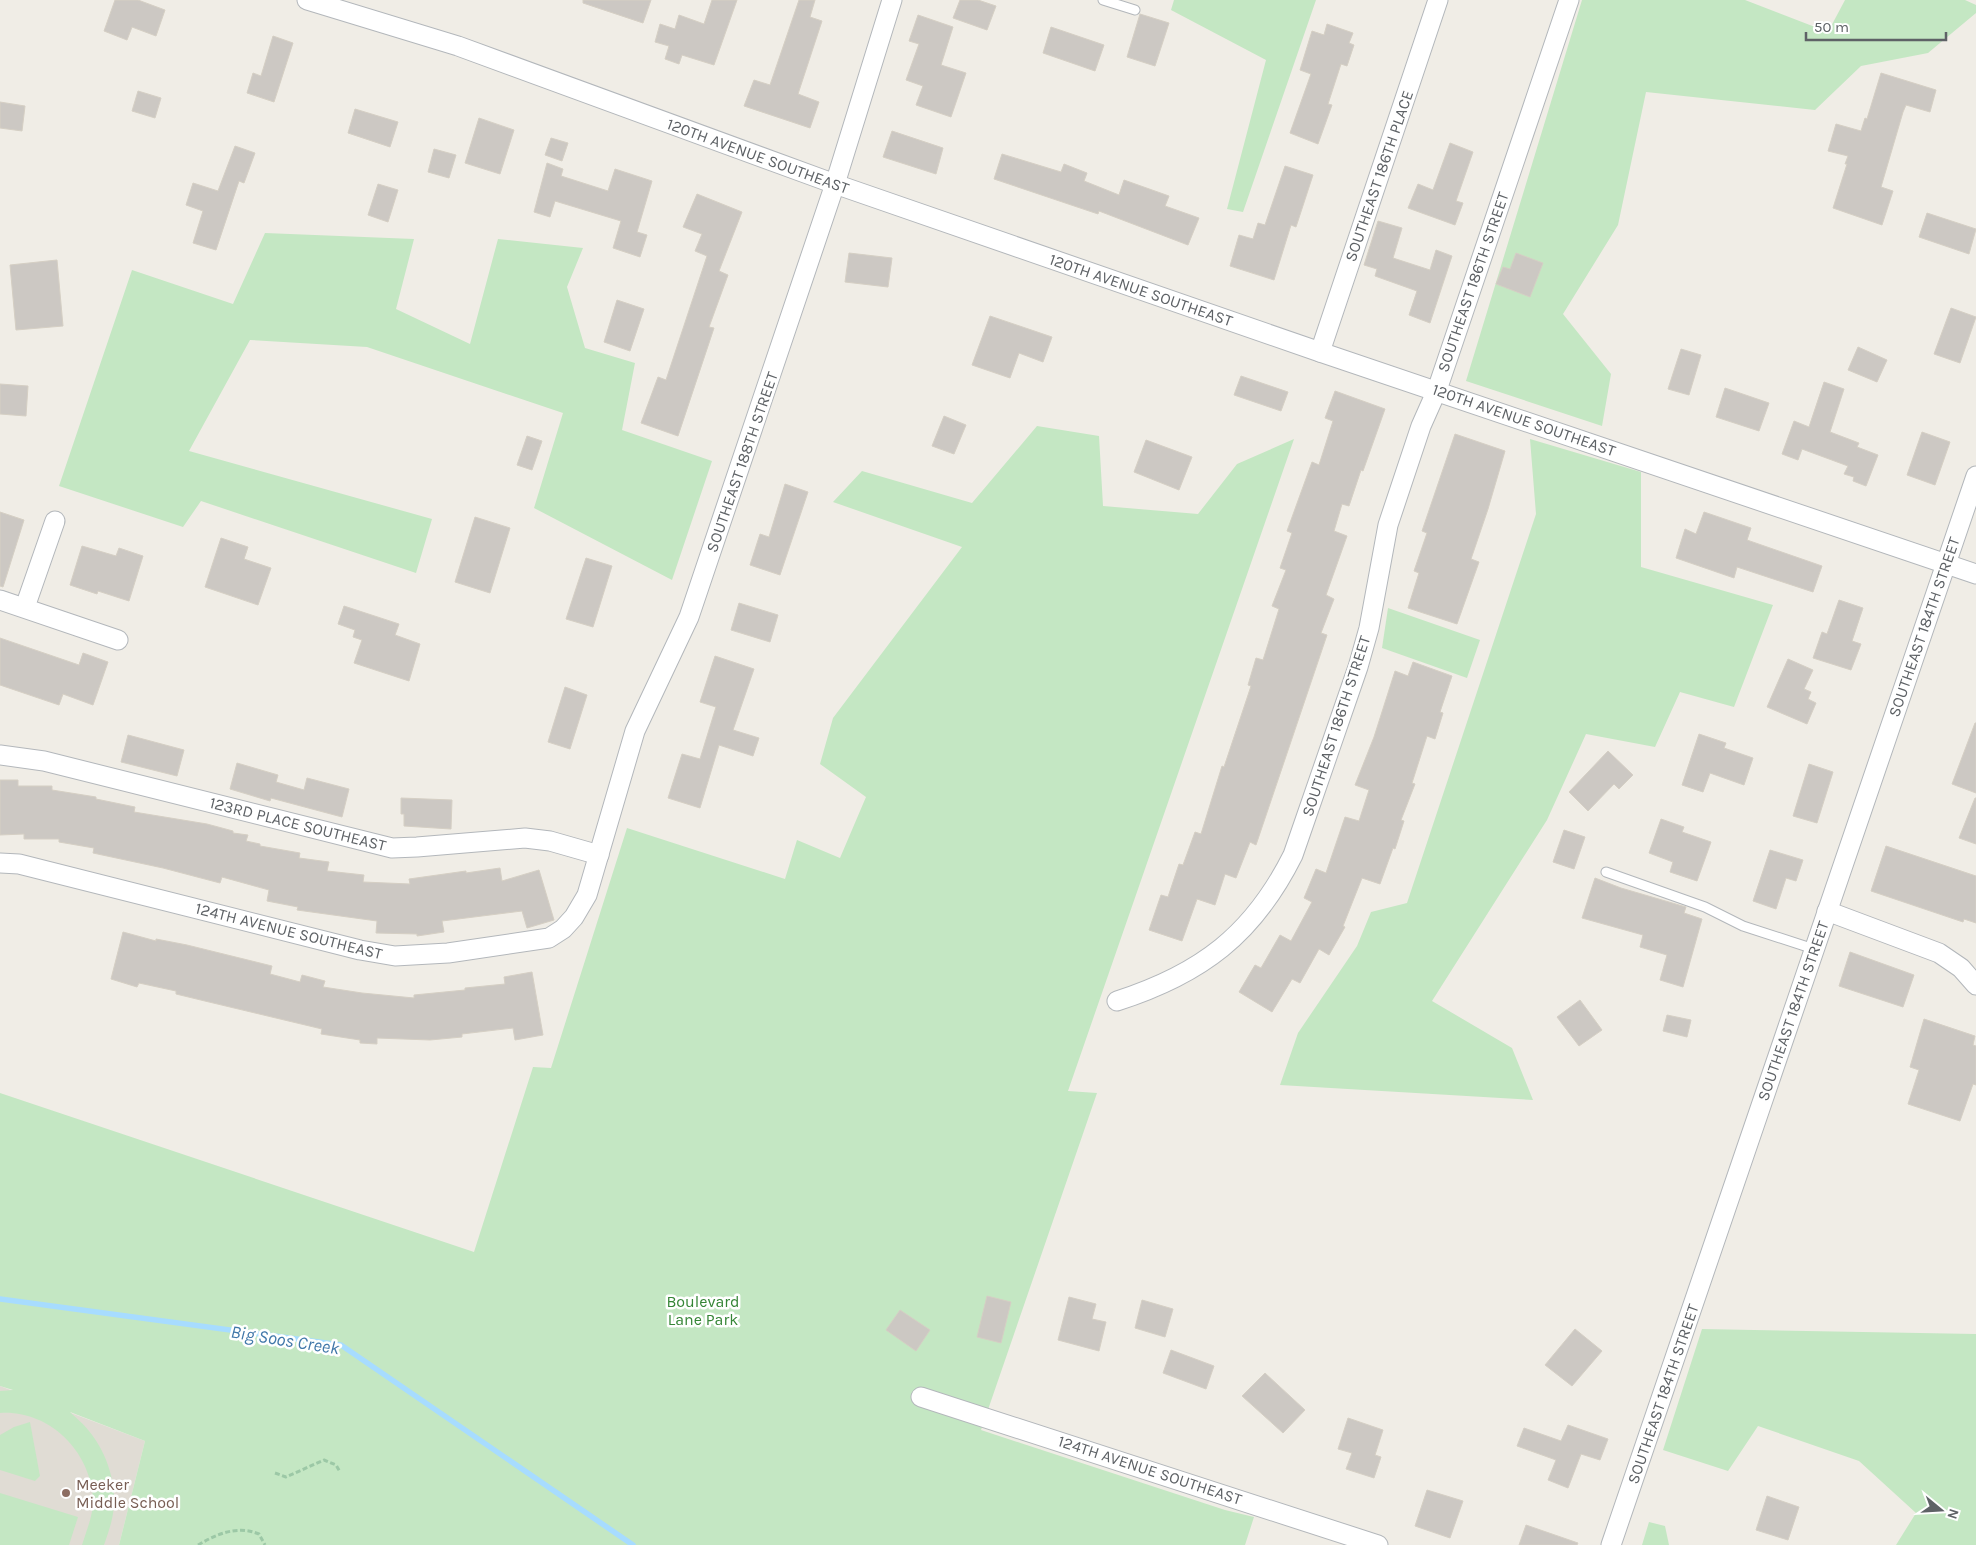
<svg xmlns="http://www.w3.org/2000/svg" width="1976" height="1545" viewBox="0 0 1976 1545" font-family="Karla,sans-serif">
  <rect width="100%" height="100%" fill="#f0ede6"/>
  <path fill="#e0dcd4" d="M 0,1386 L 145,1441 L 119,1545 L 0,1545 Z"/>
  <g fill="#c4e7c3">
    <path d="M 1174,0 L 1316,0 L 1243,212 L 1227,209 L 1266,60 L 1171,10 Z"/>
    <path d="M 1582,0 L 1745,0 L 1828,32 L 1845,0 L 1965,0 L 1976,5 L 1976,13 L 1928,53 L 1861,66 L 1815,110 L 1646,92 L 1618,225 L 1563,314 L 1611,374 L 1602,426 L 1466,381 Z"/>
    <path d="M 265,233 L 414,239 L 396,309 L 470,344 L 498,239 L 583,248 L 567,287 L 585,348 L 635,363 L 622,430 L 712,461 L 672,580 L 534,508 L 563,413 L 367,347 L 250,340 L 189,451 L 432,519 L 416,573 L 201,501 L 183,527 L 59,486 L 132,270 L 233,304 Z"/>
    <path d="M 1037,426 L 1099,436 L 1103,506 L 1198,514 L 1237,464 L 1294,439 L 1068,1091 L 1097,1093 L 981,1430 L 1225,1510 L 1254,1517 L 1245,1545 L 119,1545 L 145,1441 L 70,1412 C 76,1418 84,1424 89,1431 C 108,1454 119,1489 112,1519 C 110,1528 107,1536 104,1545 L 82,1545 C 87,1529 94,1513 93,1497 C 89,1449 48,1410 0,1413 L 0,1391 L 13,1390 L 0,1386 L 0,1093 L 474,1252 L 533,1067 L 551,1068 L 627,828 L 785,879 L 797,840 L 840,858 L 866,797 L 820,764 L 833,718 L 962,547 L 833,502 L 862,471 L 972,503 Z"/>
    <path d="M 1530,439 L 1641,472 L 1641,567 L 1773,605 L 1734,707 L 1680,692 L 1655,747 L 1586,734 L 1547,820 L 1432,1001 L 1512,1048 L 1533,1100 L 1280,1085 L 1298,1033 L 1357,946 L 1371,912 L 1407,903 L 1536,514 Z"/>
    <path d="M 1388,608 L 1480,640 L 1467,678 L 1382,648 Z"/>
    <path d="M 1702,1329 L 1976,1334 L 1976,1545 L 1896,1545 L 1916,1513 L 1859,1461 L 1758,1426 L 1728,1471 L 1663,1450 Z"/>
    <path d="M 30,1422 L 40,1476 L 35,1481 L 0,1470 L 0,1435 L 14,1427 Z"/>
    <path d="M 0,1493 L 78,1517 L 69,1545 L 0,1545 Z"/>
    <path d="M 1649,1522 L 1665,1526 L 1669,1545 L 1642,1545 Z"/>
  </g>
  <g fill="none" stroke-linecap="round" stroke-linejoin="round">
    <path stroke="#a7dcff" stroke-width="5.5" d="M 0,1299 L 341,1345 L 633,1545"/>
  </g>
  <g fill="#ccc8c3" stroke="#d5cfc4">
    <path d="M 115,0 L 138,0 L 165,10 L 156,36 L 132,27 L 127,40 L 104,31 Z"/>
    <path d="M 583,0 L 651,0 L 643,23 L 583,3 Z"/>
    <path d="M 712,0 L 737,0 L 714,65 L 682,55 L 679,64 L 665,59 L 669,46 L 655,42 L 660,24 L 675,29 L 679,15 L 704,24 Z"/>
    <path d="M 799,0 L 815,0 L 810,17 L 822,21 L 798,94 L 819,102 L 810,128 L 744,106 L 754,80 L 770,85 Z"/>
    <path d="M 960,0 L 978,0 L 996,6 L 987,30 L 953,18 Z"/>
    <path d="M 1140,14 L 1169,23 L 1155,66 L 1127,57 Z"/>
    <path d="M 918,15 L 953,27 L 941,65 L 966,73 L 951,117 L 916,105 L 923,86 L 906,80 L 919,44 L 909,41 Z"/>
    <path d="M 1327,24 L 1353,33 L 1349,43 L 1354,45 L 1347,66 L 1341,64 L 1328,104 L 1332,105 L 1318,144 L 1290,133 L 1311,74 L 1300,70 L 1312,31 L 1324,35 Z"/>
    <path d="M 1051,27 L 1104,45 L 1095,71 L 1043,53 Z"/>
    <path d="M 273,36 L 293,43 L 274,102 L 247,93 L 253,73 L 261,76 Z"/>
    <path d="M 1881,73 L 1936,90 L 1930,112 L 1906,105 L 1903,112 L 1881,187 L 1893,191 L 1882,225 L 1833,208 L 1847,164 L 1845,164 L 1848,156 L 1828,151 L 1836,124 L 1861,131 L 1865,118 L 1867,119 Z"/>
    <path d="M 138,91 L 161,98 L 155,118 L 132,111 Z"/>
    <path d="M 0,102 L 25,106 L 22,131 L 0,128 Z"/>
    <path d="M 355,109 L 398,122 L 390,147 L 348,133 Z"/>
    <path d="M 479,118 L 514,130 L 500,174 L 465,163 Z"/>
    <path d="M 892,131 L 943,148 L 936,174 L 883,157 Z"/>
    <path d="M 551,138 L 568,143 L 562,161 L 545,155 Z"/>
    <path d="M 1450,143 L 1473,152 L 1456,201 L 1463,203 L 1455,225 L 1408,208 L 1418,184 L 1433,190 Z"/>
    <path d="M 235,146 L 255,153 L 244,183 L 239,181 L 216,250 L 193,243 L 203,211 L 186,205 L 193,183 L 218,191 Z"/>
    <path d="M 434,149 L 456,155 L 449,178 L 428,172 Z"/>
    <path d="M 1002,154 L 1061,172 L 1064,164 L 1087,173 L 1084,181 L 1119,195 L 1124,180 L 1169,196 L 1165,206 L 1199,218 L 1188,245 L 1099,211 L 1098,214 L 994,179 Z"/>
    <path d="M 547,163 L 563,169 L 561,176 L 608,191 L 615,169 L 652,181 L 637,232 L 647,235 L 640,257 L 613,248 L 621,221 L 555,201 L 550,217 L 534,212 Z"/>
    <path d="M 1285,166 L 1313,175 L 1296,227 L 1291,225 L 1274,280 L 1230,266 L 1239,235 L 1253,239 L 1258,223 L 1265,225 Z"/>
    <path d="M 378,184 L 398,190 L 388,222 L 368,215 Z"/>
    <path d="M 697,194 L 742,212 L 719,271 L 728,275 L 709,327 L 714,328 L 678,436 L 641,423 L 658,377 L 666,380 L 707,256 L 695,251 L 702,234 L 683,227 Z"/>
    <path d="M 1927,213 L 1976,229 L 1969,254 L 1919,237 Z"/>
    <path d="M 1378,221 L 1402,228 L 1393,258 L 1430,270 L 1436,250 L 1452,256 L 1430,323 L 1409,315 L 1417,291 L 1375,276 L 1377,269 L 1364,265 Z"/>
    <path d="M 849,253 L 892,258 L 888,287 L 845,282 Z"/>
    <path d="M 1516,253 L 1543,263 L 1530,297 L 1496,284 L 1503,267 L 1510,269 Z"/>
    <path d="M 57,260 L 63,326 L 16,330 L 10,265 Z"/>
    <path d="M 617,300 L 644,309 L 630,351 L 604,342 Z"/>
    <path d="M 1951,308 L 1976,317 L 1960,363 L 1934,354 Z"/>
    <path d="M 990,316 L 1052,337 L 1043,362 L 1019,353 L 1010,378 L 972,365 Z"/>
    <path d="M 1858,347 L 1887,360 L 1877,382 L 1848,370 Z"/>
    <path d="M 1681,349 L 1701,355 L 1689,395 L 1668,389 Z"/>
    <path d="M 1241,376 L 1288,392 L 1281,411 L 1234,395 Z"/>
    <path d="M 1824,382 L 1844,389 L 1830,432 L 1859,443 L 1857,447 L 1878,455 L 1866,486 L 1853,481 L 1854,477 L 1844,474 L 1848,466 L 1802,449 L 1798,460 L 1782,454 L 1794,421 L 1809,427 Z"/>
    <path d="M 0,384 L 28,386 L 26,416 L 0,414 Z"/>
    <path d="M 1725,388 L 1769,403 L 1759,431 L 1716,417 Z"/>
    <path d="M 1335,391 L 1385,409 L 1363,471 L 1361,470 L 1349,506 L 1342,504 L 1334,531 L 1347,536 L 1326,595 L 1334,599 L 1321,633 L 1327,635 L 1256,845 L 1250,842 L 1236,878 L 1225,874 L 1215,905 L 1197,899 L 1182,941 L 1149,930 L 1161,895 L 1168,897 L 1179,864 L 1183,865 L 1195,832 L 1201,834 L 1222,766 L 1224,767 L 1251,686 L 1248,685 L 1256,658 L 1263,660 L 1279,609 L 1272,606 L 1286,570 L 1280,568 L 1292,533 L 1287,531 L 1312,462 L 1319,465 L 1333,421 L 1325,418 Z"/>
    <path d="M 944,416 L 966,425 L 954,454 L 932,446 Z"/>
    <path d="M 1922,432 L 1950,442 L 1935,485 L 1907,475 Z"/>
    <path d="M 1455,434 L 1505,451 L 1488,509 L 1471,559 L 1479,562 L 1457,624 L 1408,608 L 1419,573 L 1414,571 L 1427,533 L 1422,531 Z"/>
    <path d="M 527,436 L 542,441 L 532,470 L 517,465 Z"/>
    <path d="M 1146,440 L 1192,457 L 1179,490 L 1134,472 Z"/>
    <path d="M 785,484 L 808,492 L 780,575 L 750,565 L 760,534 L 769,537 Z"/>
    <path d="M 0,512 L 24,520 L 3,587 L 0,586 Z"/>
    <path d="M 1704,512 L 1751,528 L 1747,540 L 1822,566 L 1813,592 L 1737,567 L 1734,578 L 1676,558 L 1685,529 L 1696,534 Z"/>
    <path d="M 475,517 L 510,528 L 490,593 L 455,582 Z"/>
    <path d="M 221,538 L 248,547 L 244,559 L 271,568 L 258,605 L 205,587 Z"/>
    <path d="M 82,546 L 116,556 L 119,548 L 143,556 L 129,601 L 98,591 L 97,594 L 70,585 Z"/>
    <path d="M 586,558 L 612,566 L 593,627 L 566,619 Z"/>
    <path d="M 1839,600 L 1863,608 L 1852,641 L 1861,644 L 1851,670 L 1813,658 L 1822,632 L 1827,634 Z"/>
    <path d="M 739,603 L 778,615 L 770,642 L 731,630 Z"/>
    <path d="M 344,606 L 399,624 L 395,635 L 420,644 L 409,681 L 354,663 L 362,640 L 353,637 L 355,630 L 338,624 Z"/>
    <path d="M 0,638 L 79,665 L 83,653 L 108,662 L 93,705 L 63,694 L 59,705 L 0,685 Z"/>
    <path d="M 715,656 L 754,669 L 733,730 L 759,738 L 753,756 L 719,745 L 700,808 L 668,798 L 682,754 L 700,759 L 716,707 L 700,702 Z"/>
    <path d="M 1788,659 L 1813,670 L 1804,689 L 1811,692 L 1808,699 L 1816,703 L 1807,724 L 1767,707 Z"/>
    <path d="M 1413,662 L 1452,676 L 1440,712 L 1443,713 L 1435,739 L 1427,736 L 1412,783 L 1415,784 L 1401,820 L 1404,821 L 1395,849 L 1393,848 L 1380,884 L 1362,878 L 1343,926 L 1345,927 L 1329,955 L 1319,949 L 1300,983 L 1292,979 L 1272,1012 L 1239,992 L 1255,965 L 1261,968 L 1280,935 L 1291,941 L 1312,902 L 1304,898 L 1316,869 L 1326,873 L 1345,817 L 1359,821 L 1369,790 L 1355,785 L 1374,737 L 1395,671 L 1408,676 Z"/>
    <path d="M 565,687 L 587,695 L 570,749 L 548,742 Z"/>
    <path d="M 1975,723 L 1976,723 L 1976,793 L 1952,784 Z"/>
    <path d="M 1699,734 L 1726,743 L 1724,748 L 1753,758 L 1744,785 L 1710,773 L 1703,792 L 1682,785 Z"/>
    <path d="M 128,735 L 184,750 L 177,776 L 121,762 Z"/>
    <path d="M 1608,751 L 1633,775 L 1619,789 L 1614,784 L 1588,811 L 1569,792 Z"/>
    <path d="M 237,763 L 278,775 L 276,782 L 304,790 L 307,778 L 349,789 L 342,817 L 271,798 L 270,801 L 230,789 Z"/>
    <path d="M 1809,764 L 1833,772 L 1817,823 L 1793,816 Z"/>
    <path d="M 0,780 L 18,780 L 18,786 L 52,786 L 52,790 L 96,797 L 96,799 L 135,807 L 134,812 L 207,824 L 233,831 L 233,833 L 248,835 L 246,841 L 260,844 L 260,846 L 300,853 L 299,858 L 329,862 L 327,871 L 364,875 L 363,882 L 410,884 L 409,879 L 466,871 L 466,873 L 500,868 L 502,881 L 539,870 L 554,920 L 527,928 L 522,911 L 442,921 L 444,932 L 417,936 L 417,934 L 376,933 L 377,921 L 297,910 L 298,907 L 267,901 L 269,890 L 222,877 L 220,883 L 163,868 L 93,853 L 94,848 L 59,842 L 59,839 L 24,839 L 24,834 L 0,835 Z"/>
    <path d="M 401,798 L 452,800 L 451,829 L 404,826 L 404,814 L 401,814 Z"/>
    <path d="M 1975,798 L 1976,798 L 1976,844 L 1959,838 Z"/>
    <path d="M 1661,819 L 1684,827 L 1682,832 L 1711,842 L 1697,881 L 1670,872 L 1673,862 L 1649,853 Z"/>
    <path d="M 1564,830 L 1585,837 L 1574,869 L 1553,862 Z"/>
    <path d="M 1886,846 L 1976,876 L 1976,923 L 1964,919 L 1963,922 L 1871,891 Z"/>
    <path d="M 1770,850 L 1803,860 L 1796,881 L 1786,878 L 1776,909 L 1753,901 Z"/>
    <path d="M 1595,878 L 1621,888 L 1686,907 L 1684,913 L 1702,919 L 1683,987 L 1660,980 L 1667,955 L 1640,947 L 1643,935 L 1582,918 Z"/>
    <path d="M 123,932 L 156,941 L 156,939 L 187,945 L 272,966 L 270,974 L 300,982 L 302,975 L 325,981 L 323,987 L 362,993 L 414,998 L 414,995 L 465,990 L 465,988 L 505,984 L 504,977 L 532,972 L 543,1035 L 515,1040 L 513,1028 L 462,1034 L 462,1037 L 430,1040 L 377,1038 L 377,1044 L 360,1043 L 360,1040 L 321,1034 L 322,1029 L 209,1002 L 176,994 L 176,991 L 139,983 L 137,987 L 111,979 Z"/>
    <path d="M 1850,952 L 1914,975 L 1903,1007 L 1839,986 Z"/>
    <path d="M 1580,1000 L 1602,1030 L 1579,1046 L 1557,1017 Z"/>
    <path d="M 1667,1015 L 1691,1020 L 1687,1037 L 1663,1031 Z"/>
    <path d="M 1924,1019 L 1975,1036 L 1973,1045 L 1976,1046 L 1976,1085 L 1973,1084 L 1960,1121 L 1908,1104 L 1919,1070 L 1910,1067 Z"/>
    <path d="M 987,1296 L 1011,1302 L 1001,1343 L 977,1337 Z"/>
    <path d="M 1069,1297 L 1096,1304 L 1092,1319 L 1106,1322 L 1099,1351 L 1058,1340 Z"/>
    <path d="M 1142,1300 L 1173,1309 L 1165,1337 L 1135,1328 Z"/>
    <path d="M 900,1310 L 930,1330 L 916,1351 L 886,1330 Z"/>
    <path d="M 1575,1329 L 1602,1351 L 1572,1386 L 1545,1365 Z"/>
    <path d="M 1171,1350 L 1214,1366 L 1206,1389 L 1163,1373 Z"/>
    <path d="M 1265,1373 L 1305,1410 L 1283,1433 L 1242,1396 Z"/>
    <path d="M 1348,1418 L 1383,1430 L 1375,1455 L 1381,1457 L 1374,1478 L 1346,1469 L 1352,1453 L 1338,1449 Z"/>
    <path d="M 1568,1425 L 1608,1439 L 1600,1460 L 1581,1454 L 1568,1488 L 1548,1480 L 1556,1460 L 1517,1446 L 1524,1428 L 1561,1441 Z"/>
    <path d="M 1427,1490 L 1463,1501 L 1450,1538 L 1415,1526 Z"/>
    <path d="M 1767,1496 L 1799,1507 L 1788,1540 L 1756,1530 Z"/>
    <path d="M 1526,1525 L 1578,1543 L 1577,1545 L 1519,1545 Z"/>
  </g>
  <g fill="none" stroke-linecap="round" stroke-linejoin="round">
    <defs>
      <g id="lane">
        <path d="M 1103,0 L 1135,10"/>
        <path d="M 1606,872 L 1705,907 L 1743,926 L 1814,949"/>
      </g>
      <g id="street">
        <path d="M 307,0 L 458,46 L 835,184 L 1320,352 L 1976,574"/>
        <path d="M 1320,352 L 1438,0"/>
        <path d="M 0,600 L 118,640"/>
        <path d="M 25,607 L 55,521"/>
        <path d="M 0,755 L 44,761 L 392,848 L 417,847 L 525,838 L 550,841 L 599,855"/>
        <path d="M 0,863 L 19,864 L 360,950 L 395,956 L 448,953 L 549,938 L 563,929 L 574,917 L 587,895 L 635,731 L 689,617 L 835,184 L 892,0"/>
        <path d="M 1827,911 L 1939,953 L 1961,968 L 1976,985"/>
        <path d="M 1117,1001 C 1201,974 1253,935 1293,855 L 1358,667 L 1369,628 L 1388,525 L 1421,426 L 1437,390 L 1569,0"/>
        <path d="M 921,1397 L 1378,1545"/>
        <path d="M 1611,1545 L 1976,476"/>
      </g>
    </defs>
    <use href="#lane" stroke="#b3b7bb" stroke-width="11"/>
    <use href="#street" stroke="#b3b7bb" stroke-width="21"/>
    <g stroke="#9cc8a6" stroke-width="3" stroke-dasharray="5 2.5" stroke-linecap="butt">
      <path d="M 275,1473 L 286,1477 L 324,1460 L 336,1465 L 340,1472"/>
      <path d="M 198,1545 C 217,1534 237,1525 259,1534 L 265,1545"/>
    </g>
    <use href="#lane" stroke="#fff" stroke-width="9"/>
    <use href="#street" stroke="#fff" stroke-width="19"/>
  </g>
  <circle fill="#8d6e63" stroke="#fff" stroke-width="2" cx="66" cy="1493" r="5"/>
  <g text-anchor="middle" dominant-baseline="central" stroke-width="5" stroke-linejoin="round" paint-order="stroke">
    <g font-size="16" fill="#5e6266" stroke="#fff">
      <text transform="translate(758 156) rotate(20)">120TH AVENUE SOUTHEAST</text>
      <text transform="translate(1379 176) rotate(-71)">SOUTHEAST 186TH PLACE</text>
      <text transform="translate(1473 282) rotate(-71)">SOUTHEAST 186TH STREET</text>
      <text transform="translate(1141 290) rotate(19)">120TH AVENUE SOUTHEAST</text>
      <text transform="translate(1524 420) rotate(19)">120TH AVENUE SOUTHEAST</text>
      <text transform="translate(742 462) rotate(-71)">SOUTHEAST 188TH STREET</text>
      <text transform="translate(1924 627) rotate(-71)">SOUTHEAST 184TH STREET</text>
      <text transform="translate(1336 726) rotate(-72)">SOUTHEAST 186TH STREET</text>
      <text transform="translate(298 824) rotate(14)">123RD PLACE SOUTHEAST</text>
      <text transform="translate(289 931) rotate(14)">124TH AVENUE SOUTHEAST</text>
      <text transform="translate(1793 1011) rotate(-71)">SOUTHEAST 184TH STREET</text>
      <text transform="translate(1663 1394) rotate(-71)">SOUTHEAST 184TH STREET</text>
      <text transform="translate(1150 1470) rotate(18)">124TH AVENUE SOUTHEAST</text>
    </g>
    <g font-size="16" fill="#358536" stroke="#fff">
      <text x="703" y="1301">Boulevard<tspan x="703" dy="18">Lane Park</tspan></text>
    </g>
    <g font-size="16" fill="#785e54" stroke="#fff" text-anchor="start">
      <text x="76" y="1484">Meeker<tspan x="76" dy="18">Middle School</tspan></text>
    </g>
    <g font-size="18" font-style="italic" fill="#4077a9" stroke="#fff">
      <text transform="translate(285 1340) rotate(9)">Big Soos Creek</text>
    </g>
  </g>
  <g transform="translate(1941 1510) rotate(108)" stroke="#ffffff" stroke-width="4" paint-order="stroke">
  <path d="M0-4L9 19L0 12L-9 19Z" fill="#5e6266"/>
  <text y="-8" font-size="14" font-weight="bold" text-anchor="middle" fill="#5e6266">N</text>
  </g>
  <path d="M1806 32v8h140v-8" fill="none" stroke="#5e6266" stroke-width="2.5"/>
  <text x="1814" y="32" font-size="15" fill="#5e6266" stroke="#ffffff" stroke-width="4" paint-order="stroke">50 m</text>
</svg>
